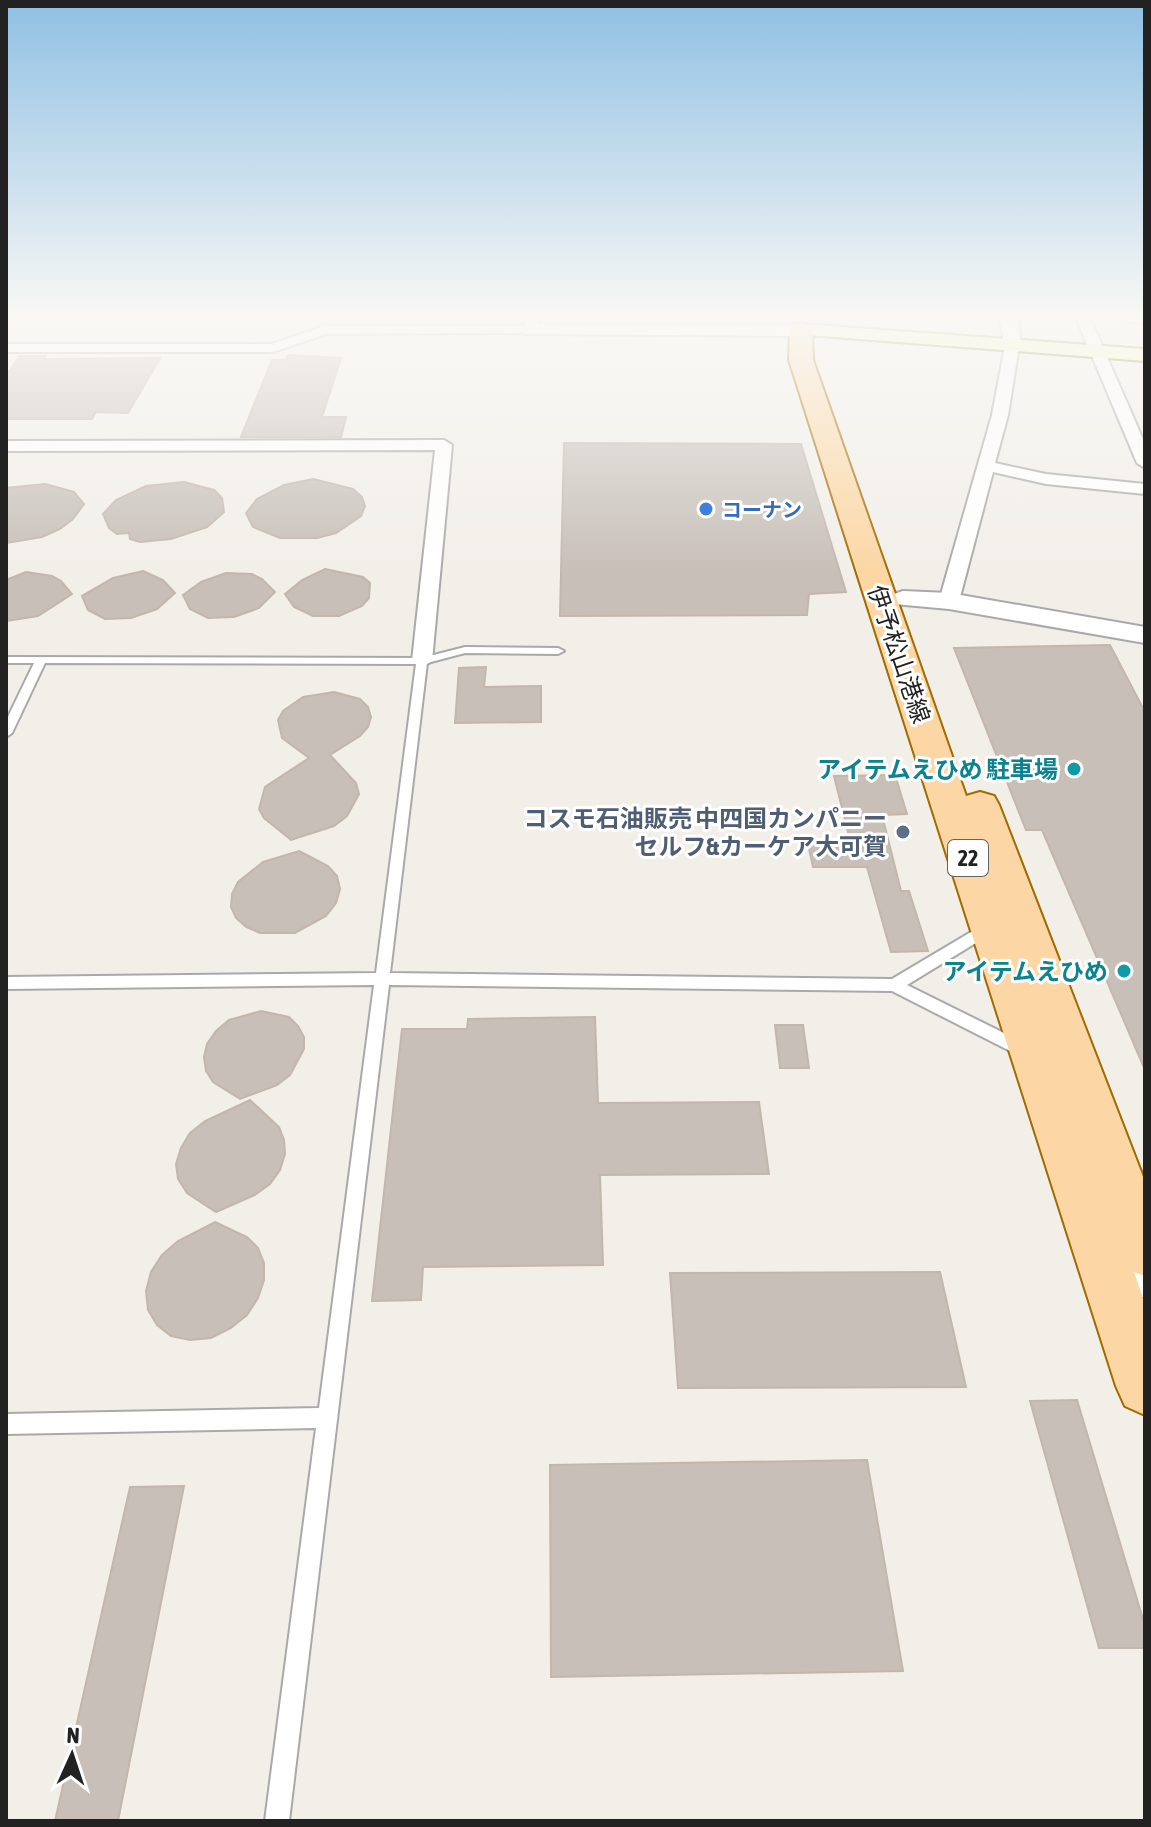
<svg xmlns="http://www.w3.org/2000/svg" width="1151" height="1827" viewBox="0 0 1151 1827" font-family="'Asap Condensed','Noto Sans JP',sans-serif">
  <rect width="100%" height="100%" fill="#f2efe9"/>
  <g fill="#c7bfb8" stroke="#c4b6ab" stroke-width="2">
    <path d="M 288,355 L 341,358 L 322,417 L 346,417 L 341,437 L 241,437 L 272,360 L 286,360 Z"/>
    <path d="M 20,356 L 46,356 L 44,359 L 160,358 L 128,413 L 96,412 L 92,419 L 6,419 L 6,375 Z"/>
    <path d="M 564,443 L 801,444 L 846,592 L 809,594 L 807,615 L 560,616 Z"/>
    <path d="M 313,479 L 353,489 L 362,497 L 365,506 L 361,516 L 336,533 L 317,538 L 280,538 L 253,527 L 246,513 L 257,499 L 284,485 Z"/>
    <path d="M 184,482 L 214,490 L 222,498 L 224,512 L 207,527 L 171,539 L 140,542 L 130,539 L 129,533 L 117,534 L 109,528 L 103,514 L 116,500 L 146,486 Z"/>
    <path d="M 45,484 L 74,492 L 84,504 L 73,519 L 60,529 L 42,537 L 6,543 L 6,488 Z"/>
    <path d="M 325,569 L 363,577 L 370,583 L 369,598 L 362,606 L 339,616 L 313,616 L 294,607 L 285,594 L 302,580 Z"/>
    <path d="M 143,571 L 163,580 L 175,593 L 157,609 L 131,618 L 105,619 L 88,610 L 82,596 L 113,578 Z"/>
    <path d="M 26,572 L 52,576 L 61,581 L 72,594 L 38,616 L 6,621 L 6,580 Z"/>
    <path d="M 226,573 L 252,574 L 262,579 L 275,592 L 259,608 L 234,617 L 208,618 L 190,609 L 183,595 L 201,582 Z"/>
    <path d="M 1110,645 L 1145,712 L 1145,1070 L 1042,830 L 1026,830 L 954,648 Z"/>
    <path d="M 486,667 L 484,687 L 541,686 L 541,722 L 455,723 L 459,668 Z"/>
    <path d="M 334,692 L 360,699 L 368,707 L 371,717 L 368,727 L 360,736 L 330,755 L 356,783 L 359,794 L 347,816 L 334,826 L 291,840 L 264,818 L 259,809 L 265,787 L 309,758 L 282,738 L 278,720 L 283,711 L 303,697 Z"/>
    <path d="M 895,775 L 907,814 L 882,815 L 901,891 L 909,891 L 928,951 L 891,952 L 867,867 L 813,867 L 808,844 L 851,844 L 834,776 Z"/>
    <path d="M 299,851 L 328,866 L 337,876 L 340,889 L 336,903 L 326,916 L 295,933 L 260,933 L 246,927 L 236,918 L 231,907 L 232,894 L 238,882 L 263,862 Z"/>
    <path d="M 261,1011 L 289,1017 L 298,1026 L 304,1037 L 304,1049 L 290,1075 L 277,1085 L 240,1099 L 213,1082 L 206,1071 L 204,1057 L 207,1044 L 216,1031 L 229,1020 Z"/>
    <path d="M 595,1017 L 598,1103 L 759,1102 L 769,1174 L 600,1175 L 603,1265 L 423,1267 L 421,1300 L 372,1301 L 402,1029 L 467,1029 L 468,1019 Z"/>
    <path d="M 775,1025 L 803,1025 L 809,1068 L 780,1068 Z"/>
    <path d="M 250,1100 L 279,1127 L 284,1140 L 285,1154 L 280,1170 L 270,1184 L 255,1195 L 216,1212 L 187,1193 L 178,1179 L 176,1164 L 181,1148 L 190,1133 L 205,1121 Z"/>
    <path d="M 215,1222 L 247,1237 L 258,1248 L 264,1263 L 264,1280 L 258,1298 L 247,1315 L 231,1328 L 211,1338 L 190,1340 L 171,1336 L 157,1325 L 148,1310 L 146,1291 L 151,1272 L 162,1255 L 178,1241 Z"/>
    <path d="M 940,1272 L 966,1387 L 678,1388 L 670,1273 Z"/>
    <path d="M 1077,1400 L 1145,1626 L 1145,1648 L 1099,1648 L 1030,1401 Z"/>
    <path d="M 867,1460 L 903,1671 L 551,1677 L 550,1465 Z"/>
    <path d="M 184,1486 L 118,1821 L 55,1821 L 130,1487 Z"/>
  </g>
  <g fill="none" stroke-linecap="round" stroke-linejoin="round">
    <defs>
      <path id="service" d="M 465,647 L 558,648 L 564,651 L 558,654 L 465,653 L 427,663 L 390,973 L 892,979 L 971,932 L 989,929 L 994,930 L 996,934 L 994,938 L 979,941 L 907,985 L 1026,1044 L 1029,1049 L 1026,1054 L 1021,1055 L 1016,1054 L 892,991 L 389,985 L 289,1821 L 265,1821 L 316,1428 L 6,1434 L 6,1414 L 319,1408 L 374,985 L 6,989 L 6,977 L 376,973 L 416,664 L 45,663 L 12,733 L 6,737 L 6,721 L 34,663 L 6,663 L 6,657 L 422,658 Z"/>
      <g id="minor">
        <path d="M 525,318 L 539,318 L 535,333 L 326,334 L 273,352 L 6,352 L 6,344 L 272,344 L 324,326 L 524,326 Z"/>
        <path d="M 1076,318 L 1090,318 L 1145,444 L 1145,468 L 1137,463 Z"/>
        <path d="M 1121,318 L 1145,318 L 1145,323 L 1128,322 Z"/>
        <path d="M 1012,342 L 1019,346 L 1008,415 L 995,463 L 1046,474 L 1145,484 L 1145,494 L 1046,484 L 993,472 L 959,601 L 949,607 L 942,605 L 939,601 L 992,415 L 1005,346 Z"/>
        <path d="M 444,440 L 452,445 L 432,661 L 422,667 L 412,661 L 435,450 L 6,451 L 6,441 Z"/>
      </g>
      <g id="tertiary">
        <path d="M 1000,318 L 1018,318 L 1021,346 L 1019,350 L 1005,350 Z"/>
        <path d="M 530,324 L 801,324 L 810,330 L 801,336 L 523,334 L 521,330 L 523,326 Z"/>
        <path d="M 903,591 L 949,593 L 1145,627 L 1145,643 L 949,609 L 894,604 L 890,599 L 894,594 Z"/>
        <path d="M 1145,1255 L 1145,1297 L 1108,1298 L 1093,1292 L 1086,1277 L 1093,1262 L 1108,1256 Z"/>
      </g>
      <path id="secondary" d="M 801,324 L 1145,349 L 1145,361 L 794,334 L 791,330 Z"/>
      <path id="primary" d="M 801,323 L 809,325 L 812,330 L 813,360 L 966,796 L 980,792 L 994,796 L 999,805 L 1145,1182 L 1145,1276 L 1134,1272 L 1145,1304 L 1145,1415 L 1125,1406 L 1116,1386 L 789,360 L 790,330 L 793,325 Z"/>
    </defs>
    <use href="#service" stroke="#a9a9a9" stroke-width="4"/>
    <use href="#minor" stroke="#a9a9a9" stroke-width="4"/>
    <use href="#tertiary" stroke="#a9a9a9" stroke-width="4"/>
    <use href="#secondary" stroke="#707d05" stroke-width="4"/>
    <use href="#primary" stroke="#a06b00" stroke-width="4"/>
    <use href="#service" fill="#fff" fill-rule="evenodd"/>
    <use href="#minor" fill="#fff" fill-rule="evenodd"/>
    <use href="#tertiary" fill="#fff" fill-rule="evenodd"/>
    <use href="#secondary" fill="#f7fabf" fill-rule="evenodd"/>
    <use href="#primary" fill="#fcd6a4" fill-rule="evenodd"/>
  </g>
  <linearGradient id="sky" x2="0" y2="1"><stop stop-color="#8fc0e4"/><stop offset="0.55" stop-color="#f9f8f5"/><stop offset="1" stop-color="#f9f8f5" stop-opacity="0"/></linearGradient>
  <rect width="1151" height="574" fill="url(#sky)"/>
  <circle fill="#3f7fe0" stroke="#fff" stroke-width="3" cx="706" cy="509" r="8"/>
  <g fill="#0f9aa8" stroke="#fff" stroke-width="3">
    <circle cx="1074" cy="769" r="8"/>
    <circle cx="1124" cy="971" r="8"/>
  </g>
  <circle fill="#5c6f8a" stroke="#fff" stroke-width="3" cx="903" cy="832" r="8"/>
  <g text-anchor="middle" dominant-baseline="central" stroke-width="6" stroke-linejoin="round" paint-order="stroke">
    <g font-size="20" font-weight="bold" fill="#366cbe" stroke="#fff" text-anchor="start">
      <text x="722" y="509">コーナン</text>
    </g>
    <rect fill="#fff" stroke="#646464" stroke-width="2" x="948" y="840" width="40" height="36" rx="6"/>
    <g font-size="22" font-weight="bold" fill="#222">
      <text x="968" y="858">22</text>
    </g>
    <g font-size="24" fill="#222" stroke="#fff">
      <text transform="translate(899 654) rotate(71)">伊予松山港線</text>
    </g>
    <g font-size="24" font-weight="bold" fill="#0d838f" stroke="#fff" text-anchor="end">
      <text x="1058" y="769">アイテムえひめ 駐車場</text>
      <text x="1108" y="971">アイテムえひめ</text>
    </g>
    <g font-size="24" font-weight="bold" fill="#4e5e75" stroke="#fff" text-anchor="end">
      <text x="887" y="818">コスモ石油販売 中四国カンパニー<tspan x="887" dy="28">セルフ&amp;カーケア大可賀</tspan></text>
    </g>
  </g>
  <rect width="1151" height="1827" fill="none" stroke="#222222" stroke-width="16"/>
  <g transform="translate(72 1755) rotate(3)" stroke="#ffffff" stroke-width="6" paint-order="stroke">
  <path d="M0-6L14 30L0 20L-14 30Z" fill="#222222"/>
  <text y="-12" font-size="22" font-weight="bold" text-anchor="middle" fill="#222222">N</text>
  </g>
</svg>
